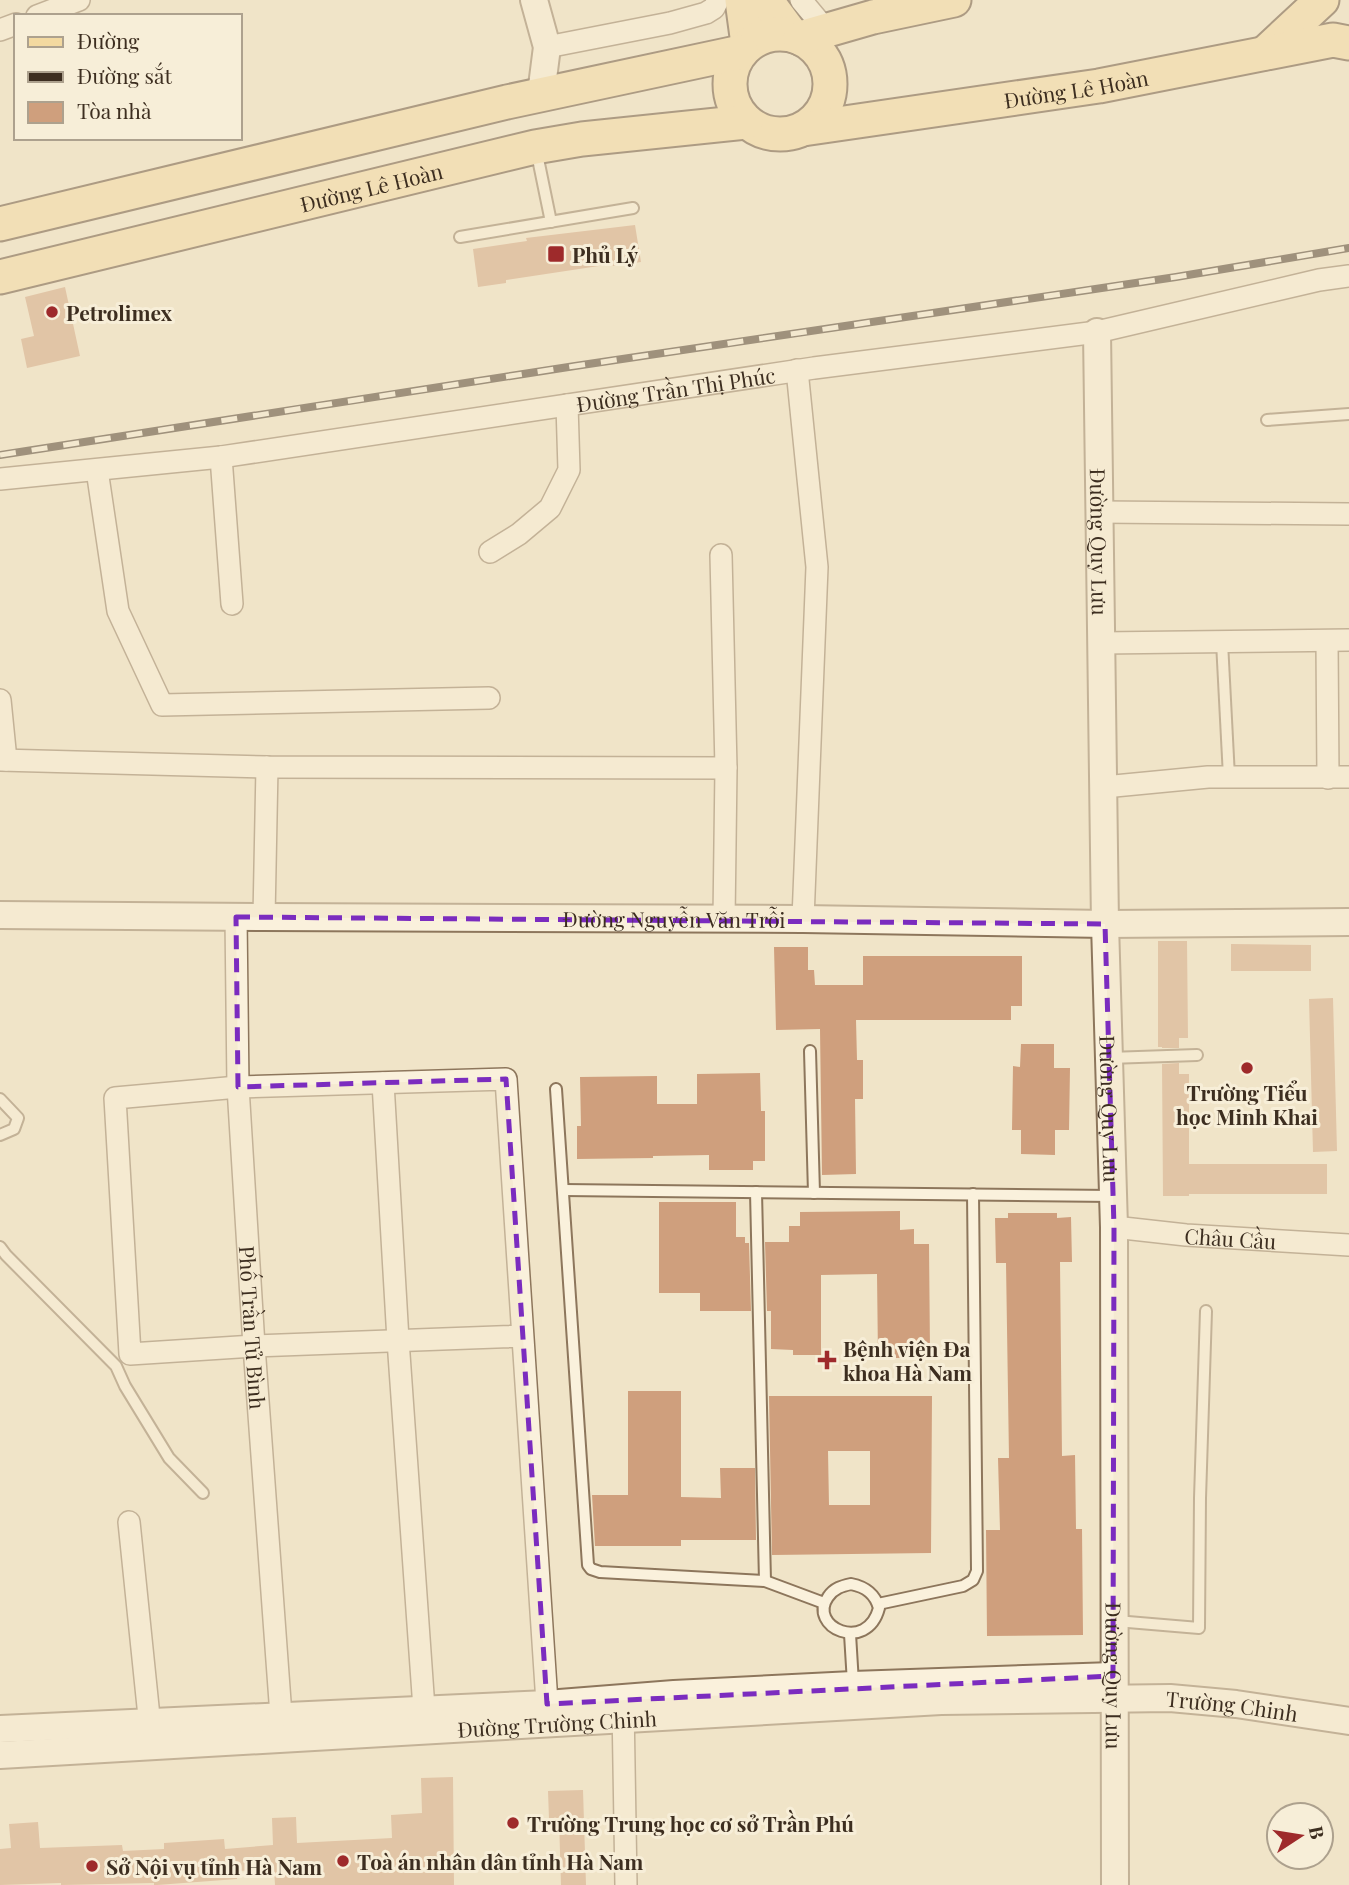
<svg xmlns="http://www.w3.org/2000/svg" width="1349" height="1885" viewBox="0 0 1349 1885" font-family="'Playfair Display',serif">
  <rect width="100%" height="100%" fill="#f0e4c8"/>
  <g fill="#cf9f7d" fill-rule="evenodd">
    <path d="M 635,225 L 641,262 L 613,266 L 612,264 L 506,280 L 506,283 L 478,287 L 473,249 L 527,241 L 526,238 Z"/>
    <path d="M 65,287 L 80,356 L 27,368 L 21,339 L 34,336 L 25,297 Z"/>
    <path d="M 1158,941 L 1187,941 L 1188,1038 L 1179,1038 L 1179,1048 L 1162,1048 L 1162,1047 L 1158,1047 Z"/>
    <path d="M 1231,944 L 1311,945 L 1311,971 L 1231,971 Z"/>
    <path d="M 774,947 L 808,947 L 808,970 L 814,970 L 815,985 L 863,985 L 863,956 L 1022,956 L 1022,1006 L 1011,1006 L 1011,1020 L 856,1020 L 857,1060 L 863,1060 L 863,1099 L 855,1099 L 856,1174 L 822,1175 L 820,1029 L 776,1030 Z"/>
    <path d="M 1333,998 L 1337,1151 L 1313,1152 L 1309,999 Z"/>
    <path d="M 1021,1044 L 1054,1044 L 1054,1068 L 1070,1068 L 1069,1130 L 1055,1130 L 1055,1155 L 1021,1154 L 1021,1130 L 1012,1130 L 1013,1066 L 1020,1067 Z"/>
    <path d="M 1179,1063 L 1179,1074 L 1189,1074 L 1189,1164 L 1327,1164 L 1327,1194 L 1189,1194 L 1189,1196 L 1163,1196 L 1162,1064 Z"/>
    <path d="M 760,1073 L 761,1111 L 765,1111 L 765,1161 L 753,1161 L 753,1170 L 709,1170 L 709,1155 L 653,1156 L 653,1158 L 577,1159 L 577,1126 L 581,1126 L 580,1077 L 657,1076 L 657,1104 L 697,1104 L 697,1074 Z"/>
    <path d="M 659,1202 L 736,1202 L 736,1237 L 745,1237 L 745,1243 L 749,1243 L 751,1311 L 700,1311 L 700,1293 L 659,1293 Z"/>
    <path d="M 900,1211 L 900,1230 L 914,1229 L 914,1244 L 929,1244 L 930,1351 L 910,1351 L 910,1358 L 878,1358 L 877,1274 L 821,1275 L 821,1355 L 793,1355 L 793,1350 L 771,1349 L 771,1311 L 767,1311 L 765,1242 L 789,1242 L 789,1226 L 800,1226 L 800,1212 Z"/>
    <path d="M 1008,1213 L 1057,1213 L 1057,1218 L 1071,1217 L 1072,1262 L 1060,1262 L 1062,1456 L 1075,1455 L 1076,1529 L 1082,1529 L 1083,1635 L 987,1636 L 986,1530 L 1000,1530 L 998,1458 L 1009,1458 L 1006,1263 L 996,1263 L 995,1218 L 1008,1218 Z"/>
    <path d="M 628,1391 L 681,1391 L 681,1497 L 721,1498 L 720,1468 L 755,1468 L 756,1540 L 681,1540 L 681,1546 L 595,1546 L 592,1495 L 628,1495 Z"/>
    <path d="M 769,1396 L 932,1396 L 931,1553 L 772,1555 ZM 828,1451 L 870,1451 L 870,1505 L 829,1505 Z"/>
    <path d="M 453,1777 L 454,1885 L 275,1885 L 274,1869 L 237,1871 L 237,1879 L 157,1885 L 154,1885 L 154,1883 L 61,1885 L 61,1883 L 0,1885 L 0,1849 L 11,1848 L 9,1824 L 38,1822 L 40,1848 L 122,1845 L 123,1851 L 164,1849 L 164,1843 L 224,1839 L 225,1849 L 273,1845 L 272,1818 L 296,1817 L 297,1843 L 392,1838 L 391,1815 L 422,1813 L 421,1778 Z"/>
    <path d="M 583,1790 L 586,1885 L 561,1885 L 559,1819 L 549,1819 L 548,1791 Z"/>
  </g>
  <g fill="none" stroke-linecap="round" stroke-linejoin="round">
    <defs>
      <g id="service">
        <path d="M 536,149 L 551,222"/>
        <path d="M 460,237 L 633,208"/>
        <path d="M 1267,420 L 1349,414"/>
        <path d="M 1222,642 L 1229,777"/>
        <path d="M 810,1051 L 814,1193"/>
        <path d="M 1109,1058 L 1197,1055"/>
        <path d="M 556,1089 L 588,1565 L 591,1569 L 600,1572 L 765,1581 L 824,1603"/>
        <path d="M 0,1099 L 18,1118 L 14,1129 L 0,1135"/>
        <path d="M 564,1190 L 1113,1196"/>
        <path d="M 756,1192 L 765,1581"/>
        <path d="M 0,1247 L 6,1255 L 116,1366 L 125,1386 L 169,1458 L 203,1493"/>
        <path d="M 851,1584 C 866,1587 875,1594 879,1608 C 867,1654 807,1627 828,1597 C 834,1588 842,1586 851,1584 Z"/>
        <path d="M 878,1604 L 963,1586 L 973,1580 L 977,1571 L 973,1194"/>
        <path d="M 1116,1621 L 1199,1628 L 1200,1498 L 1206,1311"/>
        <path d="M 850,1634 L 853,1683"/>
      </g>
      <g id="minor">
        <path d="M 801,0 L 826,30"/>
        <path d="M 37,16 L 79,0"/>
        <path d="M 0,30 L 16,24"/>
        <path d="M 547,47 L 670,23 L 706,13 L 714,8 L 718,0"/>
        <path d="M 797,370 L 817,567 L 803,919"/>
        <path d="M 221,457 L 232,604"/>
        <path d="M 97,470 L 118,611 L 162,705 L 489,698"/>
        <path id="s1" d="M 0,479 L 221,457 L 814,368 L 1097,332 L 1319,280 L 1349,276"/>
        <path d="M 1099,512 L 1349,514"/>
        <path d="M 490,552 L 519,534 L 550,508 L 569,470 L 567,405"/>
        <path d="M 721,555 L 726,768 L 724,919"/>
        <path d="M 1327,641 L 1328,778"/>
        <path d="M 1101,643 L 1349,640"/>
        <path d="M 0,700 L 6,760"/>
        <path d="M 0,760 L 267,767 L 726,768"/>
        <path d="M 1104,787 L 1208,777 L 1349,777"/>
        <path id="s2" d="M 236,917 L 238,1087 L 254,1346 L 282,1729"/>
        <path d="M 264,917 L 267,767"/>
        <path d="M 383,1083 L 398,1340 L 425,1723"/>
        <path id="s3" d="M 1114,1227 L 1186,1235 L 1349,1245"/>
        <path d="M 522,1336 L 254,1346 L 130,1354 L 115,1098 L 238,1087 L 506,1079 L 548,1718"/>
        <path d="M 129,1522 L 151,1736"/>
        <path d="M 623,1705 L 626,1885"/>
      </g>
      <g id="tertiary">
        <path d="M 534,0 L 547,47 L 541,94"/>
        <path id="s4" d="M 1097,332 L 1105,924 L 1114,1227 L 1115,1885"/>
        <path id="s5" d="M 0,915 L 264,917 L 803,919 L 1105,924 L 1349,922"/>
        <path d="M 0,1729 L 547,1704 L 674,1694 L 853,1685 L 1113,1676"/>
        <path id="s6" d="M 0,1755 L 941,1701 L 1170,1698 L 1236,1704 L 1349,1721"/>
      </g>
      <g id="primary">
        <path d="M 742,0 L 748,44"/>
        <path d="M 766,0 L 792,35"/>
        <circle cx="780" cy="84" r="50"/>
        <path d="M 800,38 L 873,17 L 954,0"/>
        <path d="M 1265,53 L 1322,0"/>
        <path id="s7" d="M 803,129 L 1099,86 L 1333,40 L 1349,43"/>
        <path d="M 0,224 L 507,102 L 741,52"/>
        <path id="s8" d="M 0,277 L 535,147 L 582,139 L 746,122"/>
      </g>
    </defs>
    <use href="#service" stroke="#8d765c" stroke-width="14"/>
    <use href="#minor" stroke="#8d765c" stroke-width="24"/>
    <use href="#tertiary" stroke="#8d765c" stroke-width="30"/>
    <use href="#primary" stroke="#5b4430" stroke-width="37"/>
    <use href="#service" stroke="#faf1dc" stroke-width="10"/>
    <use href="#minor" stroke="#faf1dc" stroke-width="21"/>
    <use href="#tertiary" stroke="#faf1dc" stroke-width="26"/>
    <use href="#primary" stroke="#f3d9a0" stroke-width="33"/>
    <defs>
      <path id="rail" d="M 0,455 L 575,366 L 1176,277 L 1349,248"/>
    </defs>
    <use href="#rail" stroke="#3d2e20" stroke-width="8"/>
    <use href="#rail" stroke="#f7eed8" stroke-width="5" stroke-dasharray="16" stroke-linecap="butt"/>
  </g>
  <path d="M0 0H1349V1885H0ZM 236,917 L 1105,924 L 1114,1227 L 1113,1676 L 547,1704 L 506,1079 L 238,1087 Z" fill="#f0e4c8" fill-opacity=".55" fill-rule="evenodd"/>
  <path fill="none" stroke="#7b2cbf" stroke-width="5" stroke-dasharray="14 9" stroke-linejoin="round" d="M 236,917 L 1105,924 L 1114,1227 L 1113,1676 L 547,1704 L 506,1079 L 238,1087 Z"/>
  <g fill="#9e2a2b" stroke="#f7eed8" stroke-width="2.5">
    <rect x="547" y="245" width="18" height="18" rx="3.5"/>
    <circle cx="52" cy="312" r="7"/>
    <circle cx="1247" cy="1068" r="7"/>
    <path d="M823.5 1349.5h7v7h7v7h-7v7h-7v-7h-7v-7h7z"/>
    <circle cx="513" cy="1823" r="7"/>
    <circle cx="343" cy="1861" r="7"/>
    <circle cx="92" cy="1866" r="7"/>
  </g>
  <g text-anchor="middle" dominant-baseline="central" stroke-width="6" stroke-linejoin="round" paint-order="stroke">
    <g font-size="21" fill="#3d2e20" stroke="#f7eed8">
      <text stroke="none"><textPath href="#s7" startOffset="276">Đường Lê Hoàn</textPath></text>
      <text stroke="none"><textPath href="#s8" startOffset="382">Đường Lê Hoàn</textPath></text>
      <text stroke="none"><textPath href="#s1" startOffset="682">Đường Trần Thị Phúc</textPath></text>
      <text stroke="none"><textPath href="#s4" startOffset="210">Đường Quy Lưu</textPath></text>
      <text stroke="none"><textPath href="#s5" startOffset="674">Đường Nguyễn Văn Trỗi</textPath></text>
      <text stroke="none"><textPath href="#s4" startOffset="777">Đường Quy Lưu</textPath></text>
      <text stroke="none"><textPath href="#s3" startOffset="117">Châu Cầu</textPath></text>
      <text stroke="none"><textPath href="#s2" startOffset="411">Phố Trần Tử Bình</textPath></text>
      <text stroke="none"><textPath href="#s4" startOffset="1344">Đường Quy Lưu</textPath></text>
      <text stroke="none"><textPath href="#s6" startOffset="1234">Trường Chinh</textPath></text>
      <text stroke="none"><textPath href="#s6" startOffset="558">Đường Trường Chinh</textPath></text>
    </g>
    <g font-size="21" font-weight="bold" fill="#3d2e20" stroke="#f7eed8" text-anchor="start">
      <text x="572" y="254">Phủ Lý</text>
      <text x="66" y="312">Petrolimex</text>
      <text x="1247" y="1092" text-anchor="middle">Trường Tiểu<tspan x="1247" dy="24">học Minh Khai</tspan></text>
      <text x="843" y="1348">Bệnh viện Đa<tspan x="843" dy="24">khoa Hà Nam</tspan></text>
      <text x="527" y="1823">Trường Trung học cơ sở Trần Phú</text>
      <text x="357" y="1861">Toà án nhân dân tỉnh Hà Nam</text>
      <text x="106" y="1866">Sở Nội vụ tỉnh Hà Nam</text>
    </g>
  </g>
  <rect x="14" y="14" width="228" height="126" fill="#f7eed8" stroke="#ada18e" stroke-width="2"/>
  <rect x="28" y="37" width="35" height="10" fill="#f3d9a0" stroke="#ada18e" stroke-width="2"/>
  <text x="77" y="49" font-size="21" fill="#3d2e20">Đường</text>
  <rect x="28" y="72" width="35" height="10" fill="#3d2e20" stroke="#ada18e" stroke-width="2"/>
  <text x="77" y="84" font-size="21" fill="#3d2e20">Đường sắt</text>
  <rect x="28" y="102" width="35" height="21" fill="#cf9f7d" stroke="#ada18e" stroke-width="2"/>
  <text x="77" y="119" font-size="21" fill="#3d2e20">Tòa nhà</text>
  <g transform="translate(1300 1836) rotate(78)"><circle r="33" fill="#f7eed8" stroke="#ada18e" stroke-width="2"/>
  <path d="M0-5L12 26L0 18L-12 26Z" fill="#9e2a2b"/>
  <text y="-10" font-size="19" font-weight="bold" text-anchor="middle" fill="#3d2e20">B</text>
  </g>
</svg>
